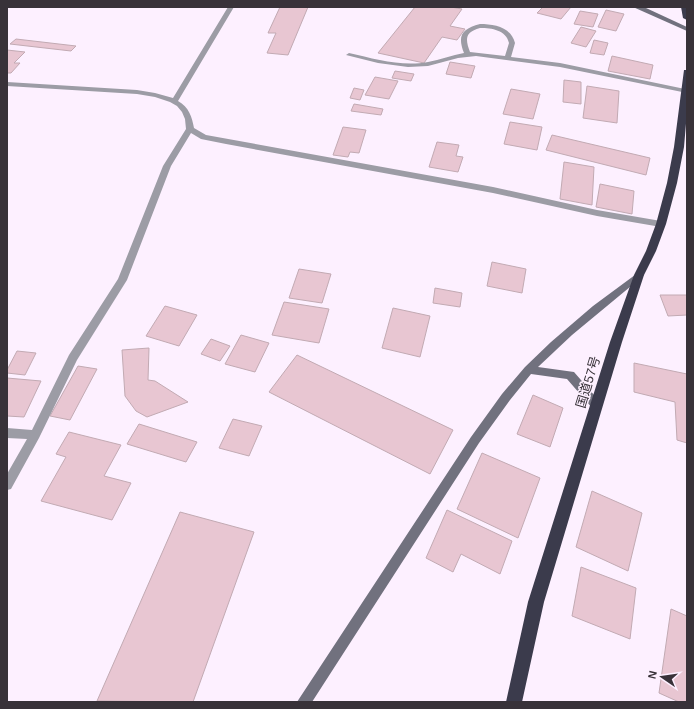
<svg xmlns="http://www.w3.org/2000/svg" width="694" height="709" viewBox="0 0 694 709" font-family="Arial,'Noto Sans JP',sans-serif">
  <rect width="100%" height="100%" fill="#fdf0ff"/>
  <g fill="#e8c6d2" stroke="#c2aab3">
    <path d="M 280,7 L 308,7 L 288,55 L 267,53 L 276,33 L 268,33 Z"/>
    <path d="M 415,7 L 451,7 L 462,9 L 450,26 L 465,29 L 457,40 L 442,37 L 424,63 L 378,53 Z"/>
    <path d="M 543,7 L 571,7 L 561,19 L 537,13 Z"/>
    <path d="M 606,10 L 624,14 L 616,31 L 598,27 Z"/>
    <path d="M 580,11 L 598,14 L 593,27 L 574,24 Z"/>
    <path d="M 581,27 L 596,31 L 586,47 L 571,43 Z"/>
    <path d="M 16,39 L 76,46 L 71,51 L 10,44 Z"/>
    <path d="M 594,40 L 608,43 L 604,55 L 590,53 Z"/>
    <path d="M 7,50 L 25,52 L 14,63 L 20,63 L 11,73 L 7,73 Z"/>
    <path d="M 612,56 L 653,65 L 650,79 L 608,71 Z"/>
    <path d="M 450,62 L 475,66 L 471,78 L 446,74 Z"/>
    <path d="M 395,71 L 414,74 L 411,81 L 392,78 Z"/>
    <path d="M 375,77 L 398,81 L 389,99 L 365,95 Z"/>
    <path d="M 564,80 L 581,82 L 581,104 L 563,102 Z"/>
    <path d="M 587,86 L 619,91 L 617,123 L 583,118 Z"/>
    <path d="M 354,88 L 364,90 L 360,100 L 350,98 Z"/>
    <path d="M 511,89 L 540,94 L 533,119 L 503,114 Z"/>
    <path d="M 354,104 L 383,109 L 381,115 L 351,111 Z"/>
    <path d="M 510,122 L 542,127 L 537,150 L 504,144 Z"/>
    <path d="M 343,127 L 366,130 L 359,153 L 350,152 L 348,157 L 333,155 Z"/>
    <path d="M 552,135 L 650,158 L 646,175 L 546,150 Z"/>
    <path d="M 437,142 L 459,145 L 456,156 L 463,157 L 458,172 L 429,167 Z"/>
    <path d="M 564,162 L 594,167 L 592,205 L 560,199 Z"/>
    <path d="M 600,184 L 634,191 L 632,214 L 596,207 Z"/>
    <path d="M 492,262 L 526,269 L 522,293 L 487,286 Z"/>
    <path d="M 299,269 L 331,274 L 322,303 L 289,298 Z"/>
    <path d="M 435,288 L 462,293 L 460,307 L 433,303 Z"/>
    <path d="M 660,295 L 687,295 L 687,315 L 668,316 Z"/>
    <path d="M 284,302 L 329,309 L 319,343 L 272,335 Z"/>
    <path d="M 165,306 L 197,315 L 179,346 L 146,336 Z"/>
    <path d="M 393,308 L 430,316 L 420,357 L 382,348 Z"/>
    <path d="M 241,335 L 269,343 L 255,372 L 225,364 Z"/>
    <path d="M 211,339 L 230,346 L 220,361 L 201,354 Z"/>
    <path d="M 149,348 L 148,380 L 155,381 L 188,402 L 147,417 L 136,411 L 125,396 L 122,350 Z"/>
    <path d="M 17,351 L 36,353 L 25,375 L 7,373 L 7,370 Z"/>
    <path d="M 297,355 L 453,430 L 430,474 L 269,392 Z"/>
    <path d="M 634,363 L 687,374 L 687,443 L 677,440 L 675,402 L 634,392 Z"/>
    <path d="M 78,366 L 97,369 L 70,420 L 50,416 Z"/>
    <path d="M 7,378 L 41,381 L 24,417 L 7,416 Z"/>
    <path d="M 533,395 L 563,408 L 550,447 L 517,434 Z"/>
    <path d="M 233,419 L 262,426 L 249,456 L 219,448 Z"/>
    <path d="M 139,424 L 197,442 L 186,462 L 127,444 Z"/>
    <path d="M 69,432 L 121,445 L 104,476 L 131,483 L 112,520 L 41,501 L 66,457 L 56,454 Z"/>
    <path d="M 482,453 L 540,478 L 518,538 L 457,509 Z"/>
    <path d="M 592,491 L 642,513 L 628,571 L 576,547 Z"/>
    <path d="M 447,510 L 512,541 L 500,574 L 461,554 L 453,572 L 426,558 Z"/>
    <path d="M 180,512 L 254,532 L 193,702 L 97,701 Z"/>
    <path d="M 581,567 L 636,588 L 630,639 L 572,616 Z"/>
    <path d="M 671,609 L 687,616 L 687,702 L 679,702 L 659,693 Z"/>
  </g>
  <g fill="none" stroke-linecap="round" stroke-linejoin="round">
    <path fill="#9c9ca5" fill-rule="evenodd" d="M 480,24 C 494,24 511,27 515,43 L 511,57 L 560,63 L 685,89 L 687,89 L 687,93 L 560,67 L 476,56 L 458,58 L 428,66 L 408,67 L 378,63 L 346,55 L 349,53 C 375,59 402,67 428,62 C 440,60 452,55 464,53 C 457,35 462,29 480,24 ZM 480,28 C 492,28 506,30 509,43 L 505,56 L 470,52 C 465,39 465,32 480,28 Z"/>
    <path fill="#9c9ca5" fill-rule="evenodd" d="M 228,7 L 234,7 L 178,101 C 189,107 192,117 194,128 L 206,135 L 493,187 L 597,210 L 661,221 L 665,224 L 661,227 L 597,216 L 493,193 L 226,144 L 201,139 L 191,133 L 171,166 L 127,280 L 77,360 L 39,438 L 11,489 L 7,490 L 7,474 L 27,439 L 7,438 L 7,428 L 32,430 L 69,355 L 118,279 L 163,166 L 186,129 L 185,119 L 182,112 L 177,106 L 170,102 L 155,97 L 137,94 L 7,86 L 7,82 L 137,90 L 155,93 L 173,98 Z"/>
    <g fill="#71717e" fill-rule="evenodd">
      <path d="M 633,7 L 646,8 L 687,27 L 687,31 Z"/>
      <path d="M 639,272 L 644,275 L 642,277 L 572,335 L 538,367 L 574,372 L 601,403 L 602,406 L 601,409 L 597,411 L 593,409 L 567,379 L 531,374 L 510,400 L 479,443 L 312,702 L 297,702 L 471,437 L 502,394 L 525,367 L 551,342 L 593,306 Z"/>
    </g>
    <g fill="#3b3b4c" fill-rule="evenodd">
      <path d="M 681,7 L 687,7 L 687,20 L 683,18 Z"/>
      <path d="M 684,70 L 687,70 L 687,112 L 684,147 L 677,183 L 666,224 L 656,251 L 644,275 L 622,342 L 544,602 L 522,702 L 506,702 L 528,602 L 610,342 L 634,275 L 646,251 L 656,224 L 667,183 L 674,147 Z"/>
    </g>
  </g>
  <g text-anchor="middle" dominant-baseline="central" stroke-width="3" stroke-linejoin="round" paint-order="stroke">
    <g font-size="13" fill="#383239" stroke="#fdf0ff">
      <text transform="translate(588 382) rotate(-73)">国道57号</text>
    </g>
  </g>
  <rect width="694" height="709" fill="none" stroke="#383239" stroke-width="16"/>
  <g transform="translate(662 677) rotate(283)" stroke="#fdf0ff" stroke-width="3" paint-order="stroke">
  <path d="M0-3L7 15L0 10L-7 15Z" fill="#383239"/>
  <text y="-6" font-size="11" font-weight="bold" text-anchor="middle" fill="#383239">N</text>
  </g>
</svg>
